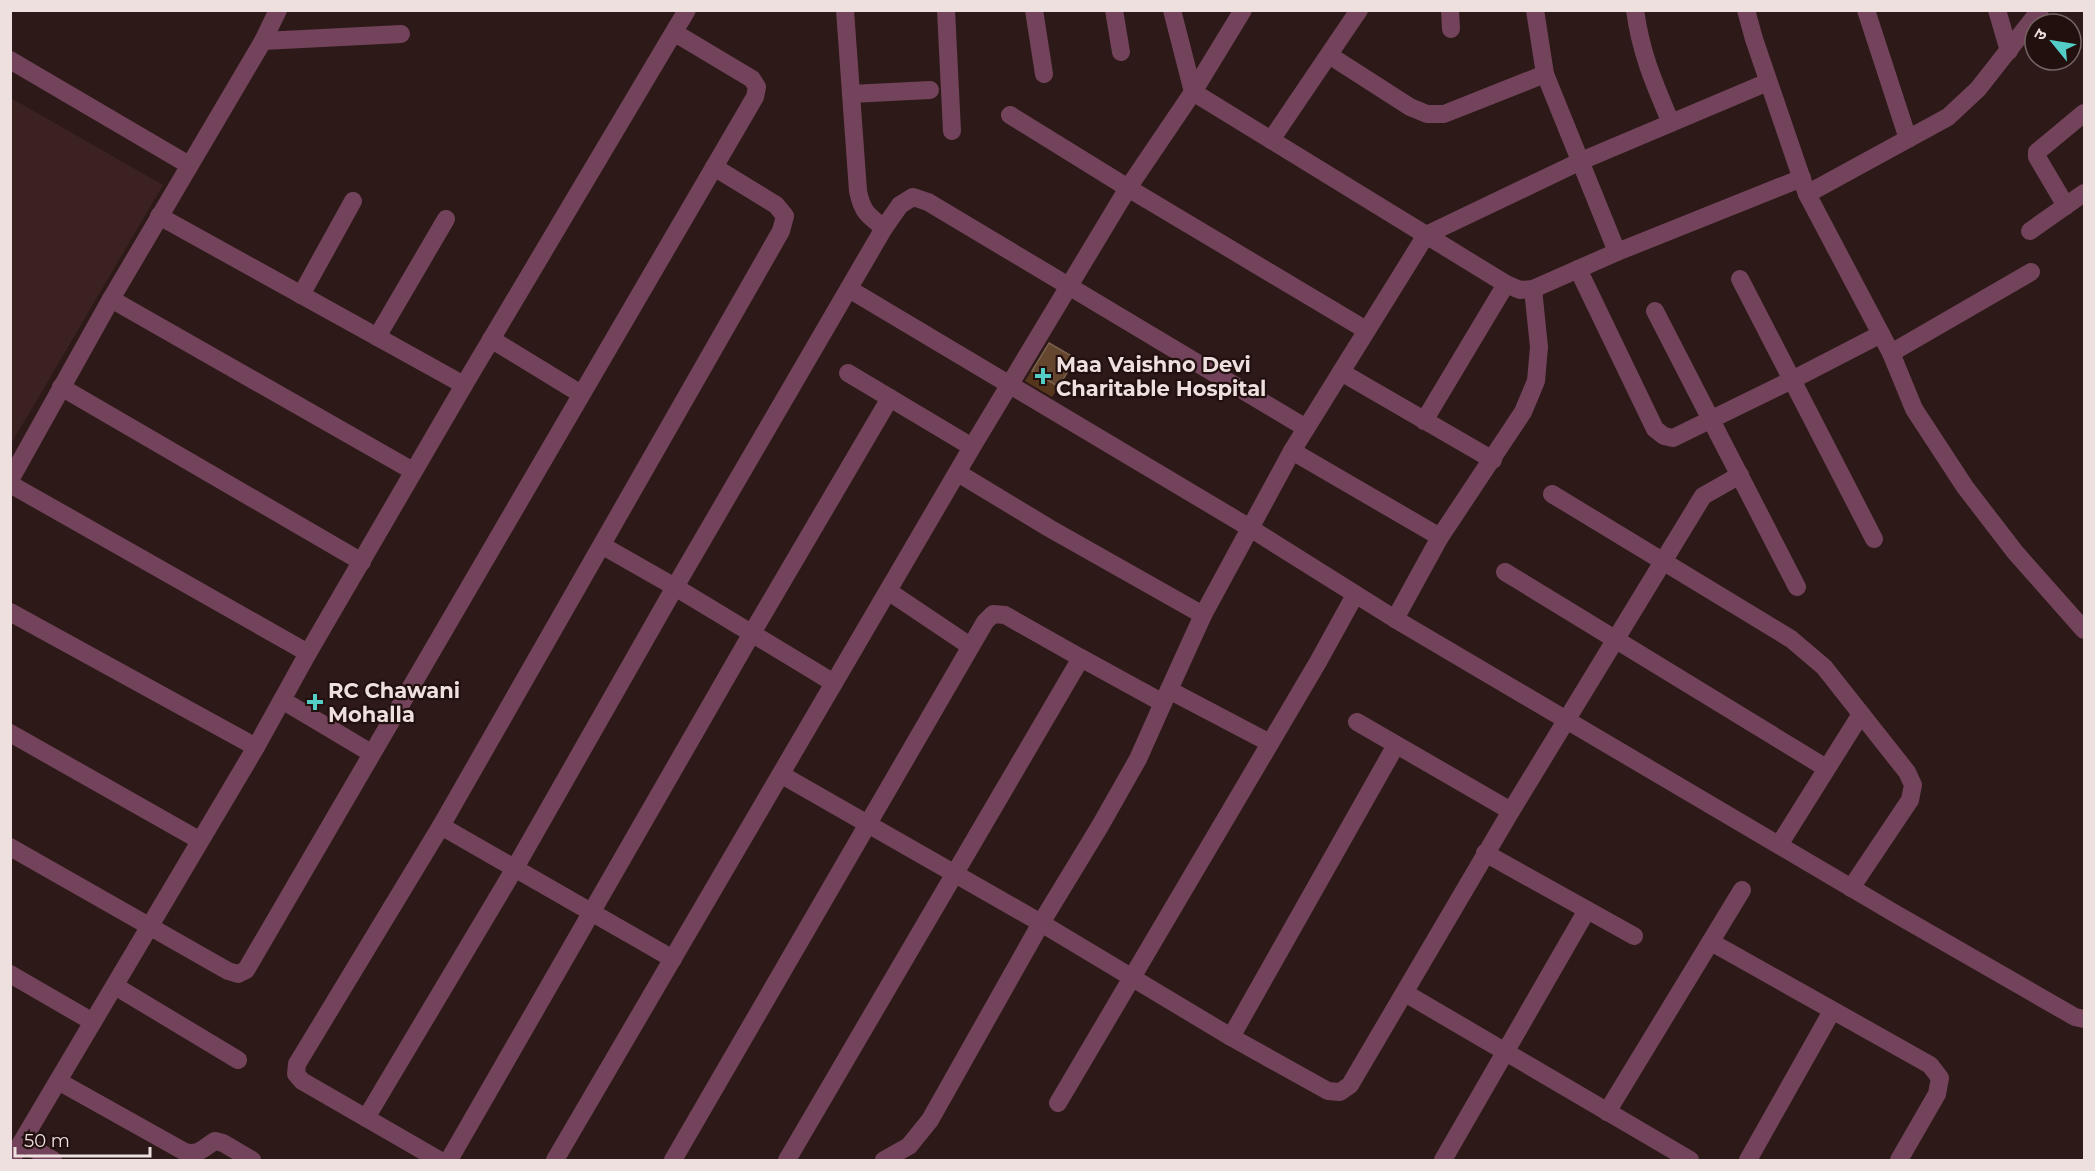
<svg xmlns="http://www.w3.org/2000/svg" width="2095" height="1171" viewBox="0 0 2095 1171" font-family="Montserrat,'Noto Sans Devanagari',sans-serif">
  <rect width="100%" height="100%" fill="#2c1918"/>
  <path fill="#3b2221" d="M 11,98 L 163,185 L 11,444 Z"/>
  <g fill="none" stroke-linecap="round" stroke-linejoin="round">
    <g stroke="#73435b" stroke-width="18">
      <path d="M 845,10 L 858,191 C 862,211 867,215 884,228"/>
      <path d="M 946,10 L 952,131"/>
      <path d="M 1034,10 L 1044,74"/>
      <path d="M 1114,10 L 1121,52"/>
      <path d="M 1172,10 L 1193,92 L 1426,235 L 1581,161 L 1768,82"/>
      <path d="M 1450,10 L 1451,29"/>
      <path d="M 1535,10 L 1545,74 L 1617,252 L 1802,178"/>
      <path d="M 1635,10 C 1641,54 1654,83 1671,123"/>
      <path d="M 1746,10 L 1754,39 L 1807,194 L 1891,353 L 1914,409 L 1965,487 L 2015,552 L 2084,630"/>
      <path d="M 1866,10 L 1908,139"/>
      <path d="M 1997,10 L 2009,51"/>
      <path d="M 263,41 L 401,34"/>
      <path d="M 1329,55 L 1410,107 L 1427,114 L 1444,114 L 1545,74"/>
      <path d="M 10,60 L 189,165"/>
      <path d="M 851,94 L 930,90"/>
      <path d="M 1010,115 L 1128,188 L 1366,330"/>
      <path d="M 1271,140 L 1359,10"/>
      <path d="M 1807,194 L 1948,117 L 1978,89 L 2040,10"/>
      <path d="M 2066,206 L 2037,157 L 2037,152 L 2084,113"/>
      <path d="M 2030,231 L 2084,193"/>
      <path d="M 1578,269 L 1655,429 L 1664,436 L 1673,438 L 1792,380 L 1881,334"/>
      <path d="M 1740,279 L 1874,539"/>
      <path d="M 849,289 L 1250,528 L 1395,619 L 1894,913 L 2075,1017 L 2084,1019"/>
      <path d="M 301,295 L 353,201"/>
      <path d="M 111,299 L 413,471"/>
      <path d="M 1655,311 L 1797,587"/>
      <path d="M 377,337 L 446,219"/>
      <path d="M 491,339 L 581,394"/>
      <path d="M 1891,353 L 2031,272"/>
      <path d="M 1341,372 L 1493,460"/>
      <path d="M 848,373 L 972,447"/>
      <path d="M 464,385 L 687,10"/>
      <path d="M 61,387 L 362,562"/>
      <path d="M 1424,421 L 1506,284"/>
      <path d="M 1292,451 L 1440,537"/>
      <path d="M 958,473 L 1049,528 L 1203,615"/>
      <path d="M 10,480 L 111,299 L 263,41 L 278,10"/>
      <path d="M 10,484 L 308,653"/>
      <path d="M 1552,494 L 1791,639 L 1824,667 L 1907,772 L 1913,785 L 1910,800 L 1851,888"/>
      <path d="M 603,546 L 675,587 L 834,683"/>
      <path d="M 1505,572 L 1826,768"/>
      <path d="M 888,591 L 970,646"/>
      <path d="M 10,612 L 256,747"/>
      <path d="M 1395,619 L 1440,537 L 1523,412 L 1536,381 L 1539,347 L 1533,289"/>
      <path d="M 1169,690 L 1270,743"/>
      <path d="M 282,700 L 371,753"/>
      <path d="M 1357,722 L 1511,811"/>
      <path d="M 10,733 L 199,840"/>
      <path d="M 782,775 L 1041,923 L 1231,1037 L 1328,1091 L 1340,1092 L 1350,1085 L 1511,811 L 1703,496 L 1740,475"/>
      <path d="M 441,826 L 673,959"/>
      <path d="M 1779,845 L 1861,714"/>
      <path d="M 10,847 L 228,971 L 238,974 L 246,970 L 755,97 L 757,87 L 752,79 L 675,33"/>
      <path d="M 1485,853 L 1634,936"/>
      <path d="M 1711,942 L 1930,1065 L 1940,1078 L 1937,1094 L 1899,1160"/>
      <path d="M 10,974 L 93,1022"/>
      <path d="M 115,986 L 238,1060"/>
      <path d="M 1405,993 L 1690,1160"/>
      <path d="M 1231,1037 L 1396,745"/>
      <path d="M 58,1081 L 185,1152 C 199,1156 204,1147 215,1141 L 223,1143 L 252,1160"/>
      <path d="M 1058,1103 L 1318,662 L 1355,595"/>
      <path d="M 1607,1112 L 1742,890"/>
      <path d="M 366,1118 L 515,868 L 675,587 L 884,228 L 900,205 L 913,197 L 928,202 L 1306,428"/>
      <path d="M 22,1142 L 53,1160"/>
      <path d="M 11,1160 L 256,747 L 308,653 L 464,385 L 159,216"/>
      <path d="M 439,1160 L 302,1081 L 296,1074 L 297,1064 L 441,826 L 781,231 L 785,216 L 776,205 L 714,167"/>
      <path d="M 449,1160 L 752,633 L 890,398"/>
      <path d="M 555,1160 L 972,447 L 1128,188 L 1193,92 L 1243,10"/>
      <path d="M 673,1160 L 985,622 L 993,614 L 1005,615 L 1081,658"/>
      <path d="M 787,1160 L 1081,658 L 1163,703 L 1203,615 L 1292,451 L 1426,235 L 1506,284 L 1520,290 L 1533,289 L 1617,252"/>
      <path d="M 884,1160 L 909,1146 L 930,1120 L 1041,923 L 1100,826 L 1138,759 L 1163,703"/>
      <path d="M 1443,1160 L 1587,910"/>
      <path d="M 1748,1160 L 1832,1011"/>
    </g>
  </g>
  <path fill="#55351b" d="M 1049,343 L 1059,387 L 1052,397 L 1025,381 Z"/>
  <path fill="#654730" stroke="#7a5f4b" stroke-width="1.5" d="M 1049,343 L 1075,358 L 1059,387 L 1032,371 Z"/>
  <g fill="#54cdc7" stroke="#22100f" stroke-width="2">
    <path d="M1040 367h6v6h6v6h-6v6h-6v-6h-6v-6h6z"/>
    <path d="M312 693h6v6h6v6h-6v6h-6v-6h-6v-6h6z"/>
  </g>
  <g text-anchor="middle" dominant-baseline="central" stroke-width="4.5" stroke-linejoin="round" paint-order="stroke">
    <g font-size="21" font-weight="bold" fill="#eee0df" stroke="#22100f" text-anchor="start">
      <text x="1056" y="364">Maa Vaishno Devi<tspan x="1056" dy="24">Charitable Hospital</tspan></text>
      <text x="328" y="690">RC Chawani<tspan x="328" dy="24">Mohalla</tspan></text>
    </g>
  </g>
  <rect width="2095" height="1171" fill="none" stroke="#eee0df" stroke-width="24"/>
  <g transform="translate(2053 42) rotate(300)"><circle r="28" fill="#22100f" stroke="#746362" stroke-width="1.5"/>
  <path d="M0-4.5L10 22L0 15L-10 22Z" fill="#54cdc7"/>
  <text y="-9" font-size="16" font-weight="bold" text-anchor="middle" fill="#eee0df">उ</text>
  </g>
  <path d="M15 1147v9h135v-9" fill="none" stroke="#eee0df" stroke-width="3"/>
  <text x="24" y="1147" font-size="18" fill="#eee0df" stroke="#22100f" stroke-width="4.5" paint-order="stroke">50 m</text>
</svg>
